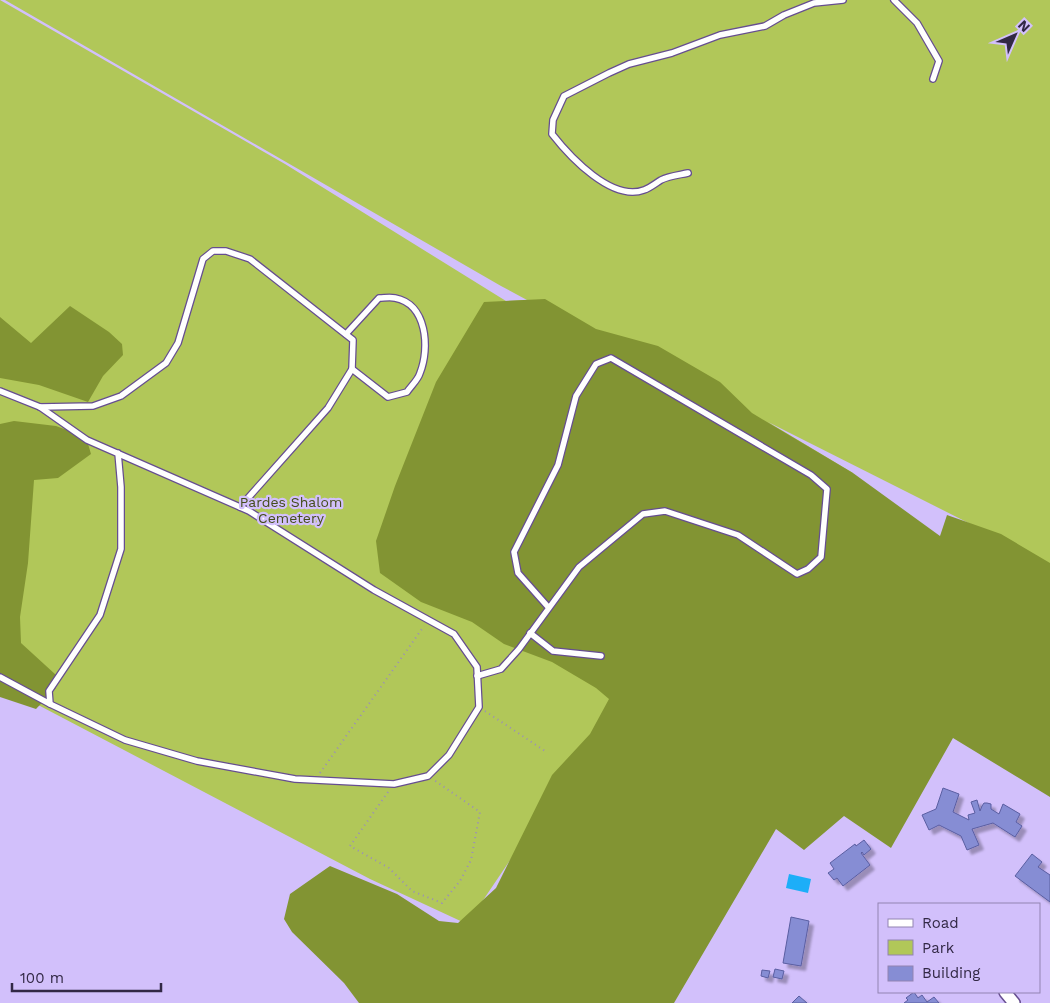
<svg xmlns="http://www.w3.org/2000/svg" width="1050" height="1003" viewBox="0 0 1050 1003" font-family="'Work Sans',sans-serif">
	<style>
		.green { fill: #b1c759 }
		.forest { fill: #829433 }
		.water { fill: #1daef8 }
		.building { fill: #868dd4; stroke: #5a5ea1; filter: url(#shadow) }
		.lines { fill: none; stroke-linecap: round; stroke-linejoin: round }
		.lane-casing { stroke: #664e90; stroke-width: 8 }
		.street-casing { stroke: #664e90; stroke-width: 14 }
		.path { stroke: #9b8cbd; stroke-width: 2; stroke-dasharray: 1 4; stroke-linecap: butt }
		.lane { stroke: #fff; stroke-width: 5.5 }
		.street { stroke: #fff; stroke-width: 11 }
		.labels { text-anchor: middle; stroke-width: 4.5; stroke-linejoin: round; paint-order: stroke }
		.park-label { font-size: 14px; fill: #444d1b; stroke: #d2c0fb }
	</style>
	<defs>
		<filter id="shadow"><feDropShadow dx="4.5" dy="4.5" stdDeviation="1" flood-color="#0004"/></filter>
	</defs>
	<rect width="100%" height="100%" fill="#d2c0fb"/>
	<path class="green" d="M0,0L285,164L506,301L527,300L501,286L5,0H1050V564L768,422L853,473L614,706L467,924L370,879L0,685Z"/>
	<g class="forest">
		<path d="M545,299L596,329L658,346L720,382L752,413L853,473L940,536L947,515L1001,534L1050,563V797L953,738L891,848L844,816L804,850L776,829L674,1003H359L344,983L292,932L284,919L290,894L330,866L397,894L439,921L458,923L496,888L552,775L590,734L609,699L596,688L552,662L504,644L472,622L421,602L380,573L376,541L395,486L436,382L484,302Z"/>
		<path d="M70,306L109,332L122,344L123,355L103,376L88,402L39,385L0,378V317L31,343Z"/>
		<path d="M14,421L56,426L86,437L91,454L58,478L34,480L28,563L20,617L21,643L56,675V688L36,709L0,697V424Z"/>
	</g>
	<path class="water" d="M789,874L811,879L808,893L786,888Z"/>
	<g class="building">
		<path d="M943,788L959,794L953,812L969,820L968,815L975,813L971,802L977,800L980,811L982,806L984,803H987L991,804V809L999,814L1003,804L1020,814L1016,822L1022,826L1015,837L993,823L972,829L979,845L967,850L961,836L939,825L929,830L922,815L936,809Z"/>
		<path d="M864,840L871,849L864,855L862,852L861,853L870,865L843,886L837,878L834,880L828,873L834,869L830,863L855,844L856,846Z"/>
		<path d="M1032,854L1042,862L1038,867L1050,875V902L1015,876Z"/>
		<path d="M791,917L809,921L801,966L783,963Z"/>
		<path d="M775,969L784,971L782,979L773,977Z"/>
		<path d="M762,970L770,971L768,978L761,976Z"/>
		<path d="M914,992L918,998L922,995L927,1002L934,997L939,1003H904L908,1000L906,998Z"/>
		<path d="M799,996L807,1003H792Z"/>
	</g>
	<g class="lines">
		<defs>
			<g id="lane">
				<path d="M894,0L917,23L939,61L933,79"/>
				<path d="M688,173C679,175 669,176 661,180C656,183 650,188 644,190C612,202 570,157 552,134L553,120L564,96L609,73L629,64L672,53L720,35L765,26L784,15L814,3L843,0"/>
				<path d="M346,334L379,298C384,298 390,297 395,298C427,304 430,348 420,373C418,380 411,386 407,392L388,397L352,369"/>
				<path d="M0,391L40,407L87,440L249,511L374,590L454,634L477,667L479,707L449,755L428,776L394,784L295,779L197,761L125,740L50,704L49,691L100,615L121,549V487L118,453"/>
				<path d="M40,407L93,406L121,396L166,363L178,343L203,259L213,251H226L250,259L353,340L352,369L328,408L240,507"/>
				<path d="M530,633L553,651L601,656"/>
				<path d="M477,676L501,669L519,649L579,567L643,514L665,511L738,535L797,574L808,569L821,557L827,489L811,475L611,358L596,364L576,396L558,465L514,552L518,573L549,608"/>
				<path d="M0,677L50,704"/>
			</g>
			<path id="street" d="M1005,992L1014,1003"/>
		</defs>
		<use href="#lane" class="lane-casing"/>
		<use href="#street" class="street-casing"/>
		<g class="path">
			<path d="M485,711L545,751"/>
			<path d="M320,773L424,626"/>
			<path d="M388,792L350,846L389,868L412,891L442,903L460,881L471,860L480,812L434,780"/>
		</g>
		<use href="#lane" class="lane"/>
		<use href="#street" class="street"/>
	</g>
	<g class="labels">
		<g class="park-label">
			<text x="291" y="507">Pardes Shalom<tspan x="291" dy="16">Cemetery</tspan></text>
		</g>
	</g>
	<rect x="878" y="903" width="162" height="90" fill="#d2c0fb" stroke="#9283b2"/>
	<rect x="888" y="919" width="25" height="8" fill="#ffffff" stroke="#9283b2"/>
	<text x="922" y="928" font-size="15" fill="#322845">Road</text>
	<rect x="888" y="940" width="25" height="15" fill="#b1c759" stroke="#9283b2"/>
	<text x="922" y="953" font-size="15" fill="#322845">Park</text>
	<rect x="888" y="966" width="25" height="15" fill="#868dd4" stroke="#9283b2"/>
	<text x="922" y="978" font-size="15" fill="#322845">Building</text>
	<g transform="translate(1015 35) rotate(45)" stroke="#d2c0fb" stroke-width="4" paint-order="stroke">
	<path d="M0-4L9 19L0 12L-9 19Z" fill="#322845"/>
	<text y="-8" font-size="14" font-weight="bold" text-anchor="middle" fill="#322845">N</text>
	</g>
	<path d="M12 983v8h149v-8" fill="none" stroke="#322845" stroke-width="2.5"/>
	<text x="20" y="983" font-size="15" fill="#322845" stroke="#d2c0fb" stroke-width="4" paint-order="stroke">100 m</text>
</svg>
